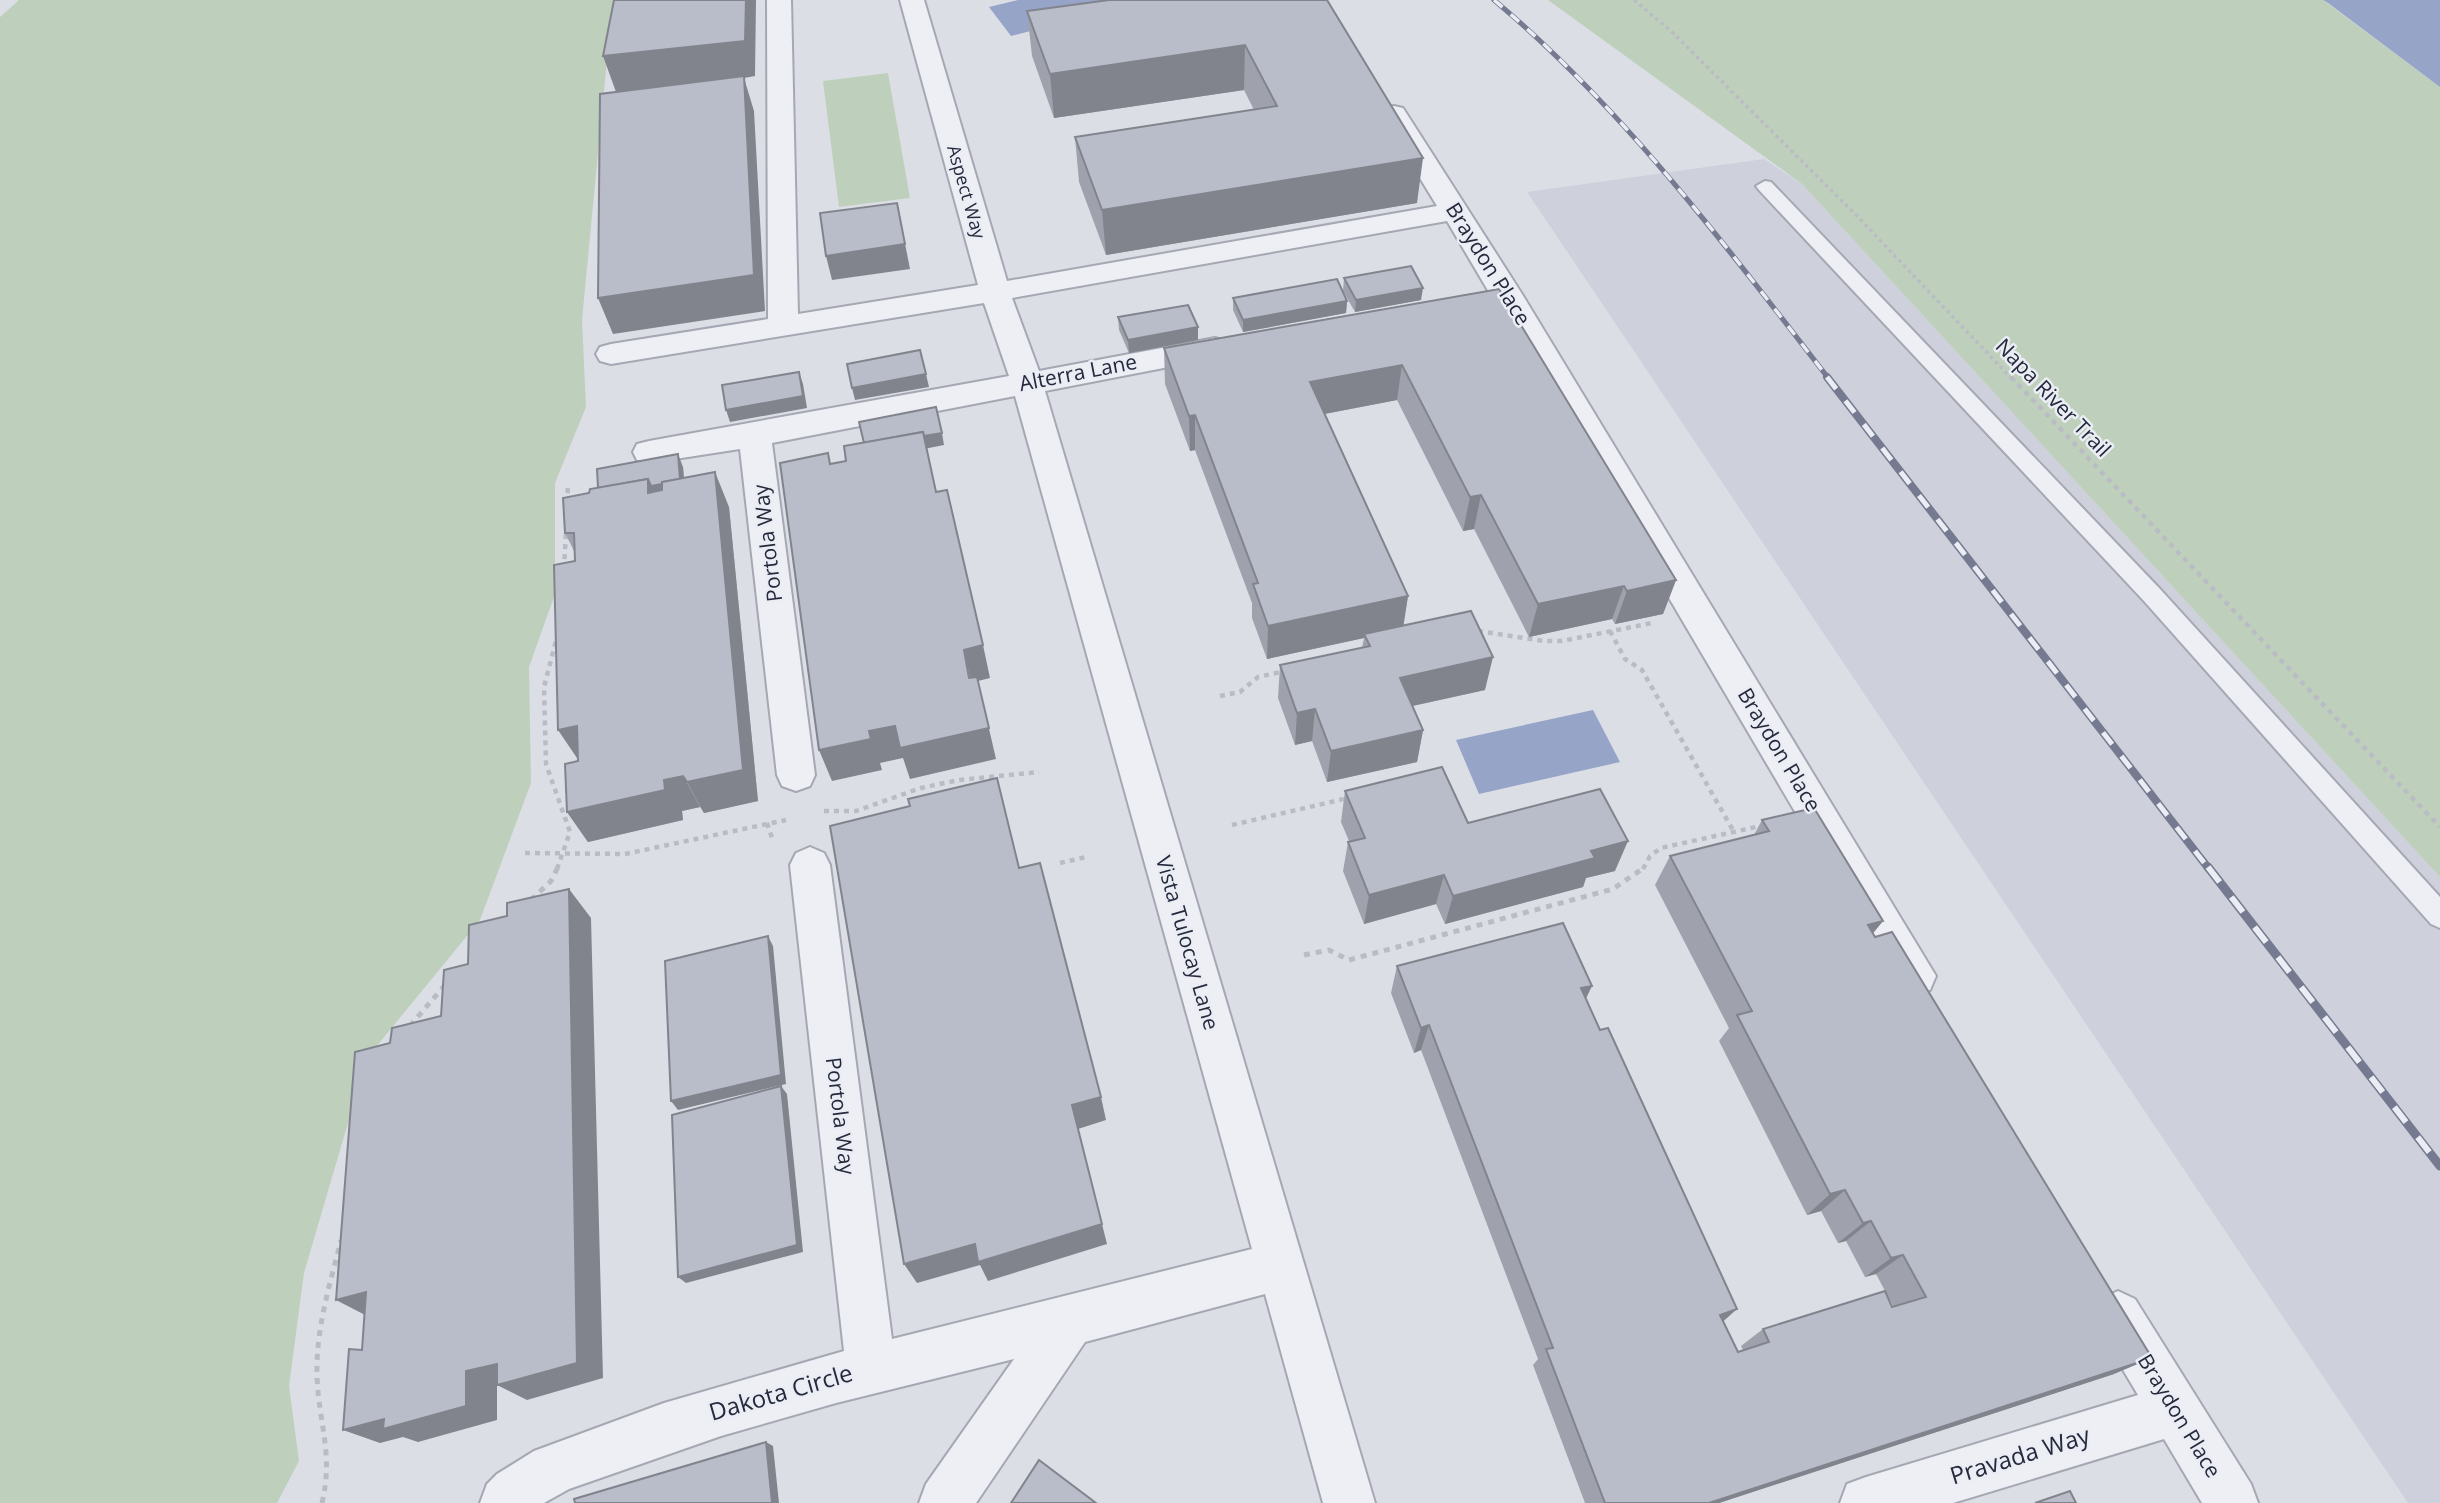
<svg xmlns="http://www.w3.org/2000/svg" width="2440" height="1503" viewBox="0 0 2440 1503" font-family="'Open Sans',sans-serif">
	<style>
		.built { fill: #ced0db }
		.green { fill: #bed0bc }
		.water { fill: #95a4c7 }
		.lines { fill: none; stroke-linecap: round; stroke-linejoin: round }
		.lane-casing { stroke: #a5a8b3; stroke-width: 4 }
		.street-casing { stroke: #a5a8b3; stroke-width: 4 }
		.path-far2 { stroke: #babcc5; stroke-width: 3.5; stroke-dasharray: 3.5 3.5; stroke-linecap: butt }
		.path-far1 { stroke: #babcc5; stroke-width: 4.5; stroke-dasharray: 5 5; stroke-linecap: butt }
		.path { stroke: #babcc5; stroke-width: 5; stroke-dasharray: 6 6; stroke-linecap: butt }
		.lane { fill: #eeeff5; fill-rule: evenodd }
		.street { fill: #eeeff5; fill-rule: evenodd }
		.rail-far2-casing { stroke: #757a90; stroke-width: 5 }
		.rail-far1-casing { stroke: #757a90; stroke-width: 8 }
		.rail-casing { stroke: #757a90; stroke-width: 9 }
		.rail-far2 { stroke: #ebedf4; stroke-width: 3.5; stroke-dasharray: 11; stroke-linecap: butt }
		.rail-far1 { stroke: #ebedf4; stroke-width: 5; stroke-dasharray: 15; stroke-linecap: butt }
		.rail { stroke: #ebedf4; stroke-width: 6; stroke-dasharray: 19; stroke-linecap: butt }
		.wall { fill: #9fa2ad }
		.shaded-wall { fill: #82848d }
		.building { fill: #b9bcc9; stroke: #82848d; stroke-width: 2 }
		.labels { text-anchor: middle; stroke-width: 5; stroke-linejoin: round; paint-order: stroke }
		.far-street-label { font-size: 18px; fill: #25293c; stroke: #ebedf4 }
		.street-label { font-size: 21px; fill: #25293c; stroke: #ebedf4 }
		.near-street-label { font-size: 24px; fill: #25293c; stroke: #ebedf4 }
	</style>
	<rect width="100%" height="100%" fill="#dcdee6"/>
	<path class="built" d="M1764,159L1802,184L2440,877V1503H2408L1527,192Z"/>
	<g class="green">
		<path d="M19,0H616L610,28L582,320L586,407L555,483V594L529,667L531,783L480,920L367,1058L304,1273L289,1386L299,1461L277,1503H0V17Z"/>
		<path d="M1548,0H2323L2440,87V877L1802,184Z"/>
		<path d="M888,73L910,198L839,207L823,81Z"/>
	</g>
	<g class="water">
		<path d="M1018,0H1151L1011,36L989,7Z"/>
		<path d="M2323,0H2440V87L2328,3Z"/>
		<path d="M1593,710L1620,762L1479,794L1456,740Z"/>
	</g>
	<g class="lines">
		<defs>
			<path id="lane" d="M1765,181L1771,182L2160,589L2440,897V928L2431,924L2144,601L1759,190L1756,186Z"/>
			<g id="street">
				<path d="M767,0H791L798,314L978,285L900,0H924L1007,281L1437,206L1381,114L1385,108L1394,106L1403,108L1522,294L1936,976L1930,990L1915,995L1900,990L1447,221L1012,298L1039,371L1215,338L1226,341L1230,348L1226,355L1215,358L1045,391L1375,1503H1323L1265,1294L1085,1342L976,1503H919L926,1484L1014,1359L836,1403L721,1436L569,1489L544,1503H480L487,1484L497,1474L534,1451L664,1403L844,1351L790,865L796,853L810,847L824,853L830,865L892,1339L1252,1249L1015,396L772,443L815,775L810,786L796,791L782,786L777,775L740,449L649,463L637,460L633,452L637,444L649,441L1009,376L984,303L611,364L600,361L596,354L600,347L611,344L768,319Z"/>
				<path d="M2118,1291L2135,1299L2251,1484L2258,1503H2202L2164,1439L1953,1503H1840L1847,1484L1866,1477L2138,1395L2101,1333L2093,1316L2101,1299Z"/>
			</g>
		</defs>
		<use href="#lane" class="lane-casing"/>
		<use href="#street" class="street-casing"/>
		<path class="path-far2" d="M1634,0L1671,31L1855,214L2012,379"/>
		<g class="path-far1">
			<path d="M2011,377L2440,827"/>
			<path d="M567,503L568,486"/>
			<path d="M564,569L566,532"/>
			<path d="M1478,631L1544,641H1562L1652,623"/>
			<path d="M1610,631L1625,659L1642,670L1734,832"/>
			<path d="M1220,696L1240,692L1258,677L1285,671"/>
			<path d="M824,811H856L921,788L959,780L1039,772"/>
			<path d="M767,823L772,838"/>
			<path d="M1232,825L1348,798"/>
			<path d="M525,853L625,854L786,820"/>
			<path d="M1060,863L1086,857"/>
			<path d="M557,869L570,832L546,764L544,687L557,637"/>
			<path d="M1643,869L1650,856L1661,848L1765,825"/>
		</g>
		<g class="path">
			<path d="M531,900L551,881L558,867"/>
			<path d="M1304,955L1329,950L1349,960L1613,889L1645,867"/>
			<path d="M410,1026L445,985"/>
			<path d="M322,1503C334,1453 318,1422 317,1374C316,1328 330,1284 341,1240"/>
		</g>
		<use href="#lane" class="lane"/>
		<use href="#street" class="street"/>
		<defs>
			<path id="rail-far2" d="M1494,0C1624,109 1725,245 1829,379"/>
			<path id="rail-far1" d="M1827,377L2209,869"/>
			<path id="rail" d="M2208,867L2440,1166"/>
		</defs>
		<use href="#rail-far2" class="rail-far2-casing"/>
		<use href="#rail-far1" class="rail-far1-casing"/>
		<use href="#rail" class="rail-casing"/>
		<use href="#rail-far2" class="rail-far2"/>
		<use href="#rail-far1" class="rail-far1"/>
		<use href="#rail" class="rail"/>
	</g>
	<g class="wall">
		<path d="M1327,0L1417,203L1106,255L1079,182L1075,137L1254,110L1244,90L1054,118L1032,56L1027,11Z"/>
		<path d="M1344,278L1421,300L1355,312L1343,291Z"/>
		<path d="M1499,289L1676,580L1663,614L1615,624L1612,619L1529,637L1474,529L1463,531L1397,400L1325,414L1408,596L1403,625L1485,690L1412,706L1423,730L1417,762L1327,782L1312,741L1295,745L1278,698L1280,665L1362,648L1364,638L1267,659L1252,618V603L1195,450L1190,451L1165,384L1164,348Z"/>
		<path d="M1233,298L1347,301L1346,313L1243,332L1233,310Z"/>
		<path d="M1118,317L1198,340L1129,353L1119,330Z"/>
		<path d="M683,467L684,478L729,507L758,801L704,813L700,807L682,811L683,820L588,842L567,812L578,761L574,551L565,533L589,493Z"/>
		<path d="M1345,791L1468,823L1615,871L1586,878L1583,887L1445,924L1436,904L1364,924L1343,871L1348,842L1349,841L1341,822Z"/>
		<path d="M1762,820L1883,921L1873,933L2114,1374L1719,1503H1585L1533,1365L1538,1359L1421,1050L1414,1053L1391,993L1397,966L1586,999L1723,1321L1738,1352L1743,1350L1741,1346L1763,1329L1893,1306L1876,1274L1865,1277L1846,1241L1838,1243L1821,1211L1807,1215L1719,1041L1729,1028L1655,885L1670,856L1754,835Z"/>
	</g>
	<g class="shaded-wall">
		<path d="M746,0H756L755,76L744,78L754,111L765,311L613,334L598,298L616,92L603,56Z"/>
		<path d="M1245,45L1244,90L1054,118L1050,74Z"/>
		<path d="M1423,158L1417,203L1106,255L1102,210Z"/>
		<path d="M897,203L910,269L832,280L826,256Z"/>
		<path d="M1423,288L1421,300L1355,312L1356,300Z"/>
		<path d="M1347,301L1346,313L1243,332V320Z"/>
		<path d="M1198,327V340L1129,353L1128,340Z"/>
		<path d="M1402,365L1397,400L1308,417L1310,382Z"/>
		<path d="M799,372L803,384L807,408L730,422L726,410Z"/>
		<path d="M926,374L929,387L855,400L852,388Z"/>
		<path d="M1195,415V450L1190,451L1189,416Z"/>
		<path d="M942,433L944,445L868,460L865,448Z"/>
		<path d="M678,454L683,467L685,493L604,509L648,479Z"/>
		<path d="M715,472L729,507L758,801L704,813L687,782Z"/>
		<path d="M1481,495L1474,529L1463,531L1470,497Z"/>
		<path d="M1676,580L1663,614L1615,624L1627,591Z"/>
		<path d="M1624,586L1612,619L1529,637L1538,604Z"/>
		<path d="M1408,596L1403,629L1364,634V638L1267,659L1268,626Z"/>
		<path d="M983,645L990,678L978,681L996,759L910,779L903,758L880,763L882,770L832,781L819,750L869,731L977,711L964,650Z"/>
		<path d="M1493,657L1485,690L1394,710L1400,678Z"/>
		<path d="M1315,709L1312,741L1295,745L1297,713Z"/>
		<path d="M577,726L579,761L558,730Z"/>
		<path d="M1423,730L1417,762L1327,782L1331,751Z"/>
		<path d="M683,776L700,807L682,811L683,820L588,842L567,812L664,780Z"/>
		<path d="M1628,841L1615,871L1586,878L1583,887L1445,924L1453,896L1591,851Z"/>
		<path d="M1444,875L1436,904L1364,924L1369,895Z"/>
		<path d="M569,889L591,918L603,1378L527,1400L499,1386H497V1420L418,1442L403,1437L380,1443L343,1430L466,1371Z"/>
		<path d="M1883,921L1860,949L1868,925Z"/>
		<path d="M768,936L773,946L786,1084L678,1110L671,1101Z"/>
		<path d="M1592,986L1579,1013L1581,988Z"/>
		<path d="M1429,1025L1421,1050L1414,1053L1421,1028Z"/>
		<path d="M781,1086L787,1094L803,1252L686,1283L678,1277Z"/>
		<path d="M1101,1097L1106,1120L1078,1129L1072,1105Z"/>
		<path d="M1845,1190L1821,1211L1807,1215L1830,1194Z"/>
		<path d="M1871,1221L1846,1241L1838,1243L1863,1223Z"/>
		<path d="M1102,1224L1107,1244L988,1281L980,1265L917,1283L904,1264L975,1244Z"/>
		<path d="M1903,1255L1876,1274L1865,1277L1891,1258Z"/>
		<path d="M366,1292L371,1318L336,1300Z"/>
		<path d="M1737,1309L1717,1327L1720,1315Z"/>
		<path d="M2152,1358L2114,1374L1719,1503H1709Z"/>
		<path d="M766,1442L773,1446L779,1503H772Z"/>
	</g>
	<g class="building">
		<path d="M614,0H746L745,41L603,56Z"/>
		<path d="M1109,0H1327L1423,158L1102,210L1075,137L1277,106L1245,45L1050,74L1027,11Z"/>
		<path d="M744,76L754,275L598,298L600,94Z"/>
		<path d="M897,203L905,244L826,256L820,213Z"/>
		<path d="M1411,266L1423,288L1356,300L1344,278Z"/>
		<path d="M1337,279L1347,301L1243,320L1233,298Z"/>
		<path d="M1499,289L1676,580L1627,591L1624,586L1538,604L1481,495L1470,497L1402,365L1310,382L1408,596L1268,626L1253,584L1258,583L1195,415L1189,416L1164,348Z"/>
		<path d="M1188,305L1198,327L1128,340L1118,317Z"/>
		<path d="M920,350L926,374L852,388L847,364Z"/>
		<path d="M799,372L803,396L726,410L722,385Z"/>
		<path d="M936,407L942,433L924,436L923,432L864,443L859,422Z"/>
		<path d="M923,432L936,492L947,490L983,645L964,650L969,678L977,677L989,728L900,748L895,726L869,731L871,739L819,750L780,463L828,453L830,464L846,461L844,446Z"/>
		<path d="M678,454L680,479L662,482V484L651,486L648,479L598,488L597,469Z"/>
		<path d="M715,472L743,770L687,782L683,776L664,780L665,790L567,812L565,764L578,761L577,726L558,730L554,565L575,561L574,533H565L563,498L589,493L590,489L648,479V493L662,490V482Z"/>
		<path d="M1471,611L1493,657L1400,678L1423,730L1331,751L1315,709L1297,713L1280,665L1370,646L1364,634Z"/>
		<path d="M1442,767L1468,823L1600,789L1628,841L1591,851L1595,858L1453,896L1444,875L1369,895L1348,842L1365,838L1345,791Z"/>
		<path d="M997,778L1019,868L1040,863L1101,1097L1072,1105L1102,1224L978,1262L975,1244L904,1264L830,826L910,806L908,799Z"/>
		<path d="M1814,808L1883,921L1868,925L1875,937L1892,932L2152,1358L1709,1503H1605L1546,1349L1553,1348L1429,1025L1421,1028L1397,966L1563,923L1592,986L1581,988L1600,1030L1608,1028L1737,1309L1720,1315L1738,1352L1769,1342L1763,1329L1885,1291L1892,1307L1926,1297L1903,1255L1891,1258L1871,1221L1863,1223L1845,1190L1830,1194L1737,1015L1752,1011L1670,856L1769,831L1762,820Z"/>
		<path d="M569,889L577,1363L497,1385V1364L466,1371V1406L383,1429L384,1419L343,1430L349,1349L362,1350L366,1292L336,1300L355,1052L390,1043L392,1028L441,1016L444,970L468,964L469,925L507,916V903Z"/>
		<path d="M768,936L781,1075L671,1101L665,961Z"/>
		<path d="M781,1086L797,1245L678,1277L672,1115Z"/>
		<path d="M766,1442L772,1503H575L574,1499Z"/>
		<path d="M1039,1460L1096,1503H1011Z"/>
		<path d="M2070,1491L2076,1503H2035Z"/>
	</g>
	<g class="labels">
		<g class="far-street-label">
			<text transform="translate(966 192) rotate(74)" y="6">Aspect Way</text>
		</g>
		<g class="street-label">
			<text transform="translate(1488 264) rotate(58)" y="7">Braydon Place</text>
			<text transform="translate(1078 373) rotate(-11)" y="7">Alterra Lane</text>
			<text transform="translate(2053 398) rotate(46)" y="7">Napa River Trail</text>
			<text transform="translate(768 543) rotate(-97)" y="7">Portola Way</text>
			<text transform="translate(1779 750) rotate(59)" y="7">Braydon Place</text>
			<text transform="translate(1187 943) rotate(74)" y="7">Vista Tulocay Lane</text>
			<text transform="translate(840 1116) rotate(83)" y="7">Portola Way</text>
			<text transform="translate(2179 1416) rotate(59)" y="7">Braydon Place</text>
		</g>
		<g class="near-street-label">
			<text transform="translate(781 1393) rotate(-16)" y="8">Dakota Circle</text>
			<text transform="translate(2020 1456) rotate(-17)" y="8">Pravada Way</text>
		</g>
	</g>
</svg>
